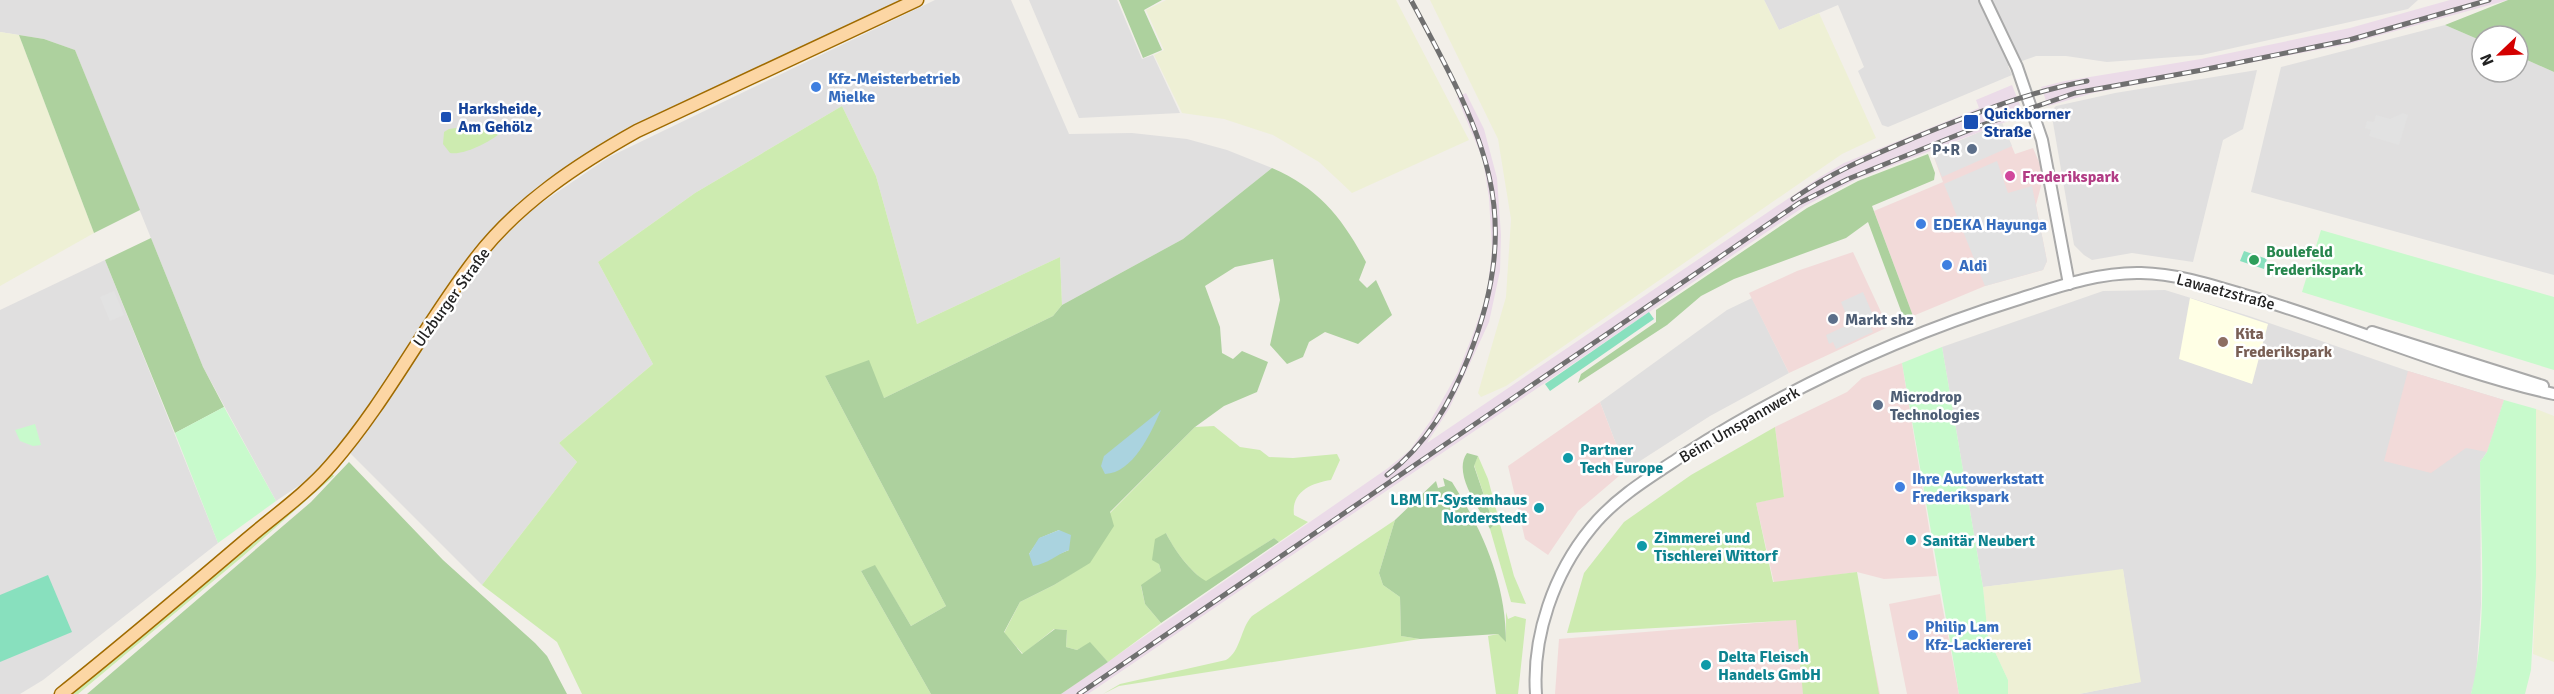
<svg xmlns="http://www.w3.org/2000/svg" width="2554" height="694" viewBox="0 0 2554 694" font-family="Signika,sans-serif">
	<style>
		.residential { fill: #e0dfdf }
		.commercial { fill: #f2dad9 }
		.industrial { fill: #ebdbe8 }
		.education { fill: #ffffe5 }
		.farmland { fill: #eef0d5 }
		.grass { fill: #cdebb0 }
		.forest { fill: #add19e; fill-rule: evenodd }
		.park { fill: #c8facc }
		.pitch { fill: #88e0be }
		.parking { fill: #e2e2e2 }
		.water { fill: #aad3df }
		.lines { fill: none; stroke-linecap: round; stroke-linejoin: round }
		.minor-casing { stroke: #a9a9a9; stroke-width: 14 }
		.major-casing { stroke: #a06b00; stroke-width: 15 }
		.minor { stroke: #fff; stroke-width: 10 }
		.major { stroke: #fcd6a4; stroke-width: 12 }
		.rail-casing { stroke: #707070; stroke-width: 5 }
		.rail { stroke: #fff; stroke-width: 3; stroke-dasharray: 9; stroke-linecap: butt }
		.shop-dot { fill: #3f7fe0; stroke: #fff; stroke-width: 2 }
		.transit-dot { fill: #1a4fb4; stroke: #fff; stroke-width: 2 }
		.service-dot { fill: #5c6f8a; stroke: #fff; stroke-width: 2 }
		.hotel-dot { fill: #d1479c; stroke: #fff; stroke-width: 2 }
		.leisure-dot { fill: #2e9e5b; stroke: #fff; stroke-width: 2 }
		.education-dot { fill: #8d6e63; stroke: #fff; stroke-width: 2 }
		.culture-dot { fill: #0f9aa8; stroke: #fff; stroke-width: 2 }
		.labels { text-anchor: middle; stroke-width: 5; stroke-linejoin: round; paint-order: stroke }
		.shop-label { font-size: 16px; font-weight: bold; fill: #366cbe; stroke: #fff; text-anchor: start }
		.transit-label { font-size: 16px; font-weight: bold; fill: #164399; stroke: #fff; text-anchor: start }
		.service-label { font-size: 16px; font-weight: bold; fill: #4e5e75; stroke: #fff; text-anchor: start }
		.hotel-label { font-size: 16px; font-weight: bold; fill: #b23c85; stroke: #fff; text-anchor: start }
		.leisure-label { font-size: 16px; font-weight: bold; fill: #27864d; stroke: #fff; text-anchor: start }
		.street-label { font-size: 16px; fill: #222; stroke: #fff }
		.education-label { font-size: 16px; font-weight: bold; fill: #785e54; stroke: #fff; text-anchor: start }
		.culture-label { font-size: 16px; font-weight: bold; fill: #0d838f; stroke: #fff; text-anchor: start }
	</style>
	<rect width="100%" height="100%" fill="#f2efe9"/>
	<g class="residential">
		<path d="M0,0H906L603,145L525,200L495,227L340,448L303,483L276,501L203,367L75,50L44,39L0,32Z"/>
		<path d="M935,0H1011L1069,134L1132,133L1187,139L1227,150L1272,168L1183,239L1062,305L1060,257L917,324L876,176L842,106L695,193L598,262L653,364L559,443L577,462L482,585L350,453L377,417L444,308L480,260L534,208L609,157Z"/>
		<path d="M1029,0H1117L1142,59L1153,55L1180,113L1079,118Z"/>
		<path d="M1764,0H2418L2408,9L2202,55L2107,62L2066,56H2036L2008,66L2012,75L1888,127L1882,125L1858,71L1864,67L1838,5L1779,30Z"/>
		<path d="M2445,25L2482,41V72H2518V56L2554,72V275L2251,192L2281,67Z"/>
		<path d="M2257,70L2243,129L2223,140L2193,262L2132,253L2092,260L2084,255L2074,245L2051,111L2056,106L2115,93Z"/>
		<path d="M105,260L218,543L43,680L20,694H0V310Z"/>
		<path d="M2165,290L2249,316L2408,371L2504,400L2487,452L2480,462L2481,605L2476,676L2471,694H2079L2140,682L2123,570L1983,587L1942,347L2103,291Z"/>
		<path d="M1752,298L1789,373L1710,416L1626,470L1600,402L1727,310Z"/>
	</g>
	<g class="commercial">
		<path d="M2002,123L2015,154L2033,148L2042,169L2041,186L2036,205L2047,261L2043,270L1985,286L1913,316L1874,211L1943,182L1932,152Z"/>
		<path d="M1853,252L1888,327L1789,373L1749,293L1797,271Z"/>
		<path d="M1902,363L1937,576L1884,579L1857,572L1774,583L1756,503L1784,496L1775,427L1847,392L1862,378Z"/>
		<path d="M2408,371L2504,400L2487,452L2466,448L2431,473L2384,461Z"/>
		<path d="M1600,402L1626,470L1578,511L1548,555L1525,539L1508,466Z"/>
		<path d="M1940,594L1959,694H1907L1889,604Z"/>
		<path d="M1864,614L1880,694H1555L1559,639Z"/>
	</g>
	<g class="industrial">
		<path d="M2450,0H2508L2348,44L2093,93L2048,106L2041,87L2065,81L2201,59L2350,28Z"/>
		<path d="M2012,85L2024,115L1857,179L1805,206L1088,694H1061L1388,468L1410,450L1431,420L1458,372L1473,334L1487,294L1492,250L1489,198L1483,160L1457,97L1466,93L1484,129L1497,178L1501,235L1500,271L1489,322L1449,409L1427,443L1820,177L1844,163L1979,108L1976,100Z"/>
	</g>
	<path class="education" d="M2190,298L2268,324L2252,384L2179,359Z"/>
	<g class="farmland">
		<path d="M1166,0H1396L1469,140L1352,193L1319,162L1273,135L1224,119L1182,113L1154,55L1164,50L1146,10Z"/>
		<path d="M1430,0H1764L1779,30L1819,13L1876,138L1842,154L1506,386L1481,397L1478,393L1506,297L1511,219L1498,139Z"/>
		<path d="M0,32L19,35L94,233L0,286Z"/>
		<path d="M2536,409L2554,416V662L2533,654L2536,576Z"/>
		<path d="M2123,569L2141,682L2079,694H2008V680L1988,637L1983,587Z"/>
	</g>
	<g class="grass">
		<path d="M842,106L876,176L917,324L1060,257L1062,305L1053,316L884,398L825,376L946,606L911,626L875,566L861,571L931,694H582L557,642L482,585L577,462L559,443L653,364L598,262L695,193Z"/>
		<path d="M505,121L507,126C499,138 465,156 450,153L443,144L444,132L449,129Z"/>
		<path d="M1214,426L1240,447L1260,450L1269,457L1293,458L1337,454L1340,460L1331,480C1311,483 1291,492 1294,515L1308,522L1279,542L1274,538L1206,582C1192,573 1173,549 1166,533L1159,564L1161,571L1141,586L1145,604L1161,623L1108,662L1090,643L1077,650L1066,647L1067,630L1054,629L1023,654L1004,633L1020,602L1054,585L1090,562L1110,513L1195,427Z"/>
		<path d="M1775,427L1784,497L1756,503L1773,582L1857,572L1879,694H1803L1796,620L1567,633L1584,573L1624,522L1691,475Z"/>
		<path d="M1478,456L1488,479L1514,576L1526,604L1511,602L1490,529L1494,525L1474,465Z"/>
		<path d="M332,474L334,476L242,557L78,694H69Z"/>
		<path d="M1395,520L1379,573L1383,585L1400,597L1401,636L1420,639L1119,686L1103,694L1120,684L1226,660C1241,651 1240,629 1252,616Z"/>
		<path d="M1506,612L1508,619L1515,616L1526,619L1518,694H1496L1488,636L1498,634L1506,641Z"/>
	</g>
	<g class="forest">
		<path d="M1119,0H1162L1144,10L1162,50L1143,58Z"/>
		<path d="M2508,0H2554V72L2518,56V36H2482V41L2445,25Z"/>
		<path d="M19,35L44,39L75,50L140,210L94,233Z"/>
		<path d="M1928,154L1935,173L1934,180L1872,206L1913,316L1904,319L1868,222L1846,238L1734,279L1701,296L1667,325L1578,383L1581,374L1656,322V310L1807,208L1858,181Z"/>
		<path d="M1272,168C1320,189 1342,218 1366,262L1359,280L1367,288L1376,280L1392,315L1358,344L1325,332L1309,342L1303,357L1287,364L1270,345L1280,300L1273,259L1235,267L1205,286L1220,327L1222,353L1233,359L1242,351L1268,362L1257,392L1224,406L1195,427L1110,512L1114,526L1090,563L1054,585L1020,602L1004,632L1022,654L1055,629L1067,630L1066,647L1077,650L1090,642L1108,662L1061,694H931L861,571L875,565L911,626L946,606L825,376L869,360L884,398L1053,316L1062,305L1183,239ZM1059,530L1069,550L1054,556L1029,554L1040,538Z"/>
		<path d="M151,238L203,367L224,407L175,433L105,260Z"/>
		<path d="M1467,453L1478,456L1474,466L1494,525L1490,529C1480,509 1452,474 1467,453Z"/>
		<path d="M349,462L443,560L535,643L547,656L567,694H87L311,502Z"/>
		<path d="M1443,478L1452,482C1483,531 1506,583 1506,642L1498,634L1420,639L1401,636L1400,597L1383,585L1379,573L1395,520L1436,481L1438,488L1445,486Z"/>
		<path d="M1166,533C1173,548 1191,573 1206,581L1274,538L1279,542L1161,623L1145,604L1141,585L1161,571L1159,564L1152,560L1155,539Z"/>
	</g>
	<g class="park">
		<path d="M2321,230L2554,297V370L2302,292Z"/>
		<path d="M1942,347L1983,587L1988,637L2008,680V694H1959L1902,363Z"/>
		<path d="M2504,400L2536,409V576L2531,670L2525,694H2471C2489,623 2480,536 2480,462L2487,452Z"/>
		<path d="M224,407L276,501L218,543L175,433Z"/>
		<path d="M35,424L41,445L33,446L20,441L15,430Z"/>
	</g>
	<g class="pitch">
		<path d="M2244,251L2267,259L2264,269L2240,261Z"/>
		<path d="M1649,312L1654,319L1550,391L1545,384Z"/>
		<path d="M48,575L72,632L0,662V595Z"/>
	</g>
	<g class="parking">
		<path d="M2403,113L2408,115L2399,145L2369,136L2371,130L2365,128L2367,121L2374,122L2376,115L2390,119Z"/>
		<path d="M2002,123L2012,146L1942,177L1932,152Z"/>
		<path d="M1997,161L2008,193L2032,186L2047,261L2043,270L1985,286L1944,184Z"/>
		<path d="M114,291L124,315L110,321L100,297Z"/>
		<path d="M1863,292L1876,322L1870,325L1873,332L1836,349L1833,342L1829,344L1826,335L1850,324L1841,302Z"/>
	</g>
	<g class="water">
		<path d="M1161,410C1151,433 1133,473 1105,474L1101,466L1104,456Z"/>
		<path d="M1059,530L1071,535L1069,550C1056,555 1047,564 1033,566L1029,554L1039,538Z"/>
	</g>
	<g class="lines">
		<defs>
			<g id="minor">
				<path d="M1985,0L2017,67L2042,140L2069,284"/>
				<path d="M2372,332L2543,386"/>
				<path d="M1536,694C1532,636 1554,573 1591,528C1615,498 1650,477 1682,456C1787,389 1897,337 2016,300C2057,287 2098,272 2141,273C2181,274 2217,287 2255,298C2356,328 2451,371 2554,394"/>
			</g>
			<path id="major" d="M61,694C124,644 185,592 246,540C274,516 307,493 331,465C387,401 425,324 477,257C519,203 578,164 637,131L917,0"/>
		</defs>
		<use href="#minor" class="minor-casing"/>
		<use href="#major" class="major-casing"/>
		<use href="#minor" class="minor"/>
		<use href="#major" class="major"/>
		<defs>
			<g id="rail">
				<path d="M1793,199C1833,171 1876,154 1921,135C1975,113 2029,92 2087,81"/>
				<path d="M1387,475C1427,444 1451,402 1469,356C1527,208 1481,131 1411,0"/>
				<path d="M1079,694L1799,203L1848,179L1982,125L2075,93L2202,70L2349,40L2489,0"/>
			</g>
		</defs>
		<use href="#rail" class="rail-casing"/>
		<use href="#rail" class="rail"/>
	</g>
	<g class="shop-dot">
		<circle cx="816" cy="87" r="6"/>
		<circle cx="1921" cy="224" r="6"/>
		<circle cx="1947" cy="265" r="6"/>
		<circle cx="1900" cy="487" r="6"/>
		<circle cx="1913" cy="635" r="6"/>
	</g>
	<g class="transit-dot">
		<rect x="440" y="111" width="12" height="12" rx="3"/>
		<rect x="1963" y="114" width="16" height="16" rx="3"/>
	</g>
	<g class="service-dot">
		<circle cx="1972" cy="149" r="6"/>
		<circle cx="1833" cy="319" r="6"/>
		<circle cx="1878" cy="405" r="6"/>
	</g>
	<circle class="hotel-dot" cx="2010" cy="176" r="6"/>
	<circle class="leisure-dot" cx="2254" cy="260" r="6"/>
	<circle class="education-dot" cx="2223" cy="342" r="6"/>
	<g class="culture-dot">
		<circle cx="1568" cy="458" r="6"/>
		<circle cx="1539" cy="508" r="6"/>
		<circle cx="1911" cy="540" r="6"/>
		<circle cx="1642" cy="546" r="6"/>
		<circle cx="1706" cy="665" r="6"/>
	</g>
	<g class="labels">
		<g class="shop-label">
			<text x="828" y="84">Kfz-Meisterbetrieb<tspan x="828" dy="18">Mielke</tspan></text>
			<text x="1933" y="230">EDEKA Hayunga</text>
			<text x="1959" y="271">Aldi</text>
			<text x="1912" y="484">Ihre Autowerkstatt<tspan x="1912" dy="18">Frederikspark</tspan></text>
			<text x="1925" y="632">Philip Lam<tspan x="1925" dy="18">Kfz-Lackiererei</tspan></text>
		</g>
		<g class="transit-label">
			<text x="458" y="114">Harksheide,<tspan x="458" dy="18">Am Gehölz</tspan></text>
			<text x="1984" y="119">Quickborner<tspan x="1984" dy="18">Straße</tspan></text>
		</g>
		<g class="service-label">
			<text x="1960" y="155" text-anchor="end">P+R</text>
			<text x="1845" y="325">Markt shz</text>
			<text x="1890" y="402">Microdrop<tspan x="1890" dy="18">Technologies</tspan></text>
		</g>
		<g class="hotel-label">
			<text x="2022" y="182">Frederikspark</text>
		</g>
		<g class="leisure-label">
			<text x="2266" y="257">Boulefeld<tspan x="2266" dy="18">Frederikspark</tspan></text>
		</g>
		<g class="street-label">
			<text transform="translate(2226 291) rotate(15)" y="6">Lawaetzstraße</text>
			<text transform="translate(451 297) rotate(-54)" y="6">Ulzburger Straße</text>
			<text transform="translate(1739 424) rotate(-30)" y="6">Beim Umspannwerk</text>
		</g>
		<g class="education-label">
			<text x="2235" y="339">Kita<tspan x="2235" dy="18">Frederikspark</tspan></text>
		</g>
		<g class="culture-label">
			<text x="1580" y="455">Partner<tspan x="1580" dy="18">Tech Europe</tspan></text>
			<text x="1527" y="505" text-anchor="end">LBM IT-Systemhaus<tspan x="1527" dy="18">Norderstedt</tspan></text>
			<text x="1654" y="543">Zimmerei und<tspan x="1654" dy="18">Tischlerei Wittorf</tspan></text>
			<text x="1923" y="546">Sanitär Neubert</text>
			<text x="1718" y="662">Delta Fleisch<tspan x="1718" dy="18">Handels GmbH</tspan></text>
		</g>
	</g>
	<g transform="translate(2500 54) rotate(247)"><circle r="28" fill="#ffffff" stroke="#a7a7a7" stroke-width="1.5"/>
	<path d="M0-4.5L10 22L0 15L-10 22Z" fill="#d40000"/>
	<text y="-9" font-size="16" font-weight="bold" text-anchor="middle" fill="#222222">N</text>
	</g>
</svg>
